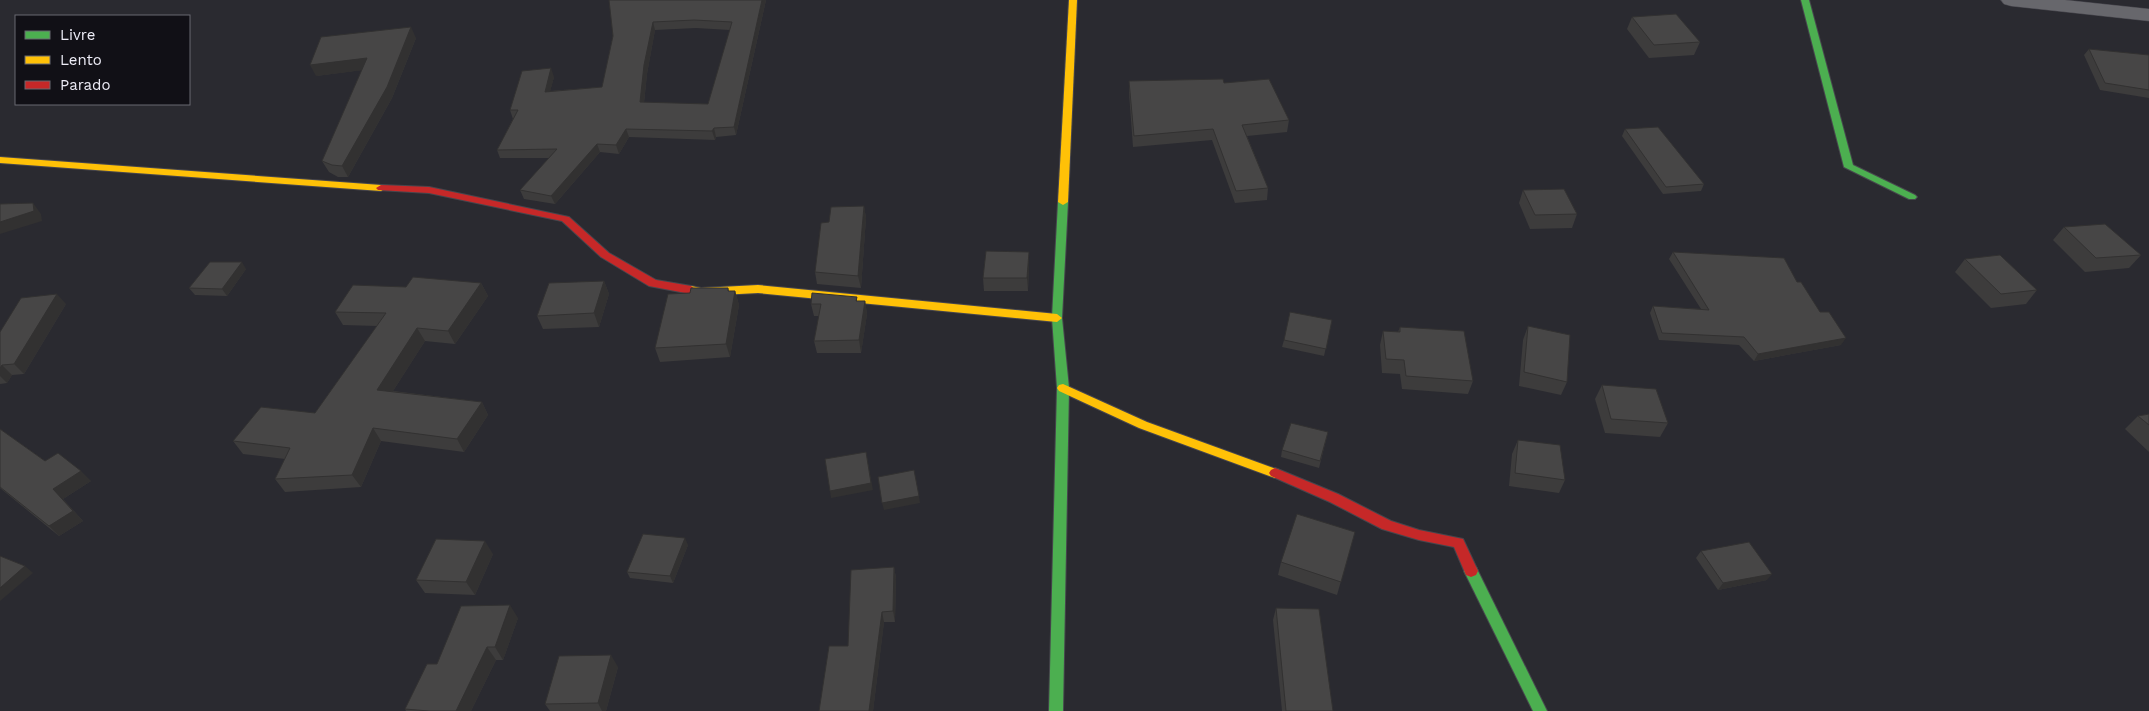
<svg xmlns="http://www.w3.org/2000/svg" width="2149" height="711" viewBox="0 0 2149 711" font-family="'Work Sans',sans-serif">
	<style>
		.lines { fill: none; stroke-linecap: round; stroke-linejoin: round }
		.street-casing { stroke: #47464d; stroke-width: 1 }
		.fast-casing { stroke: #47464d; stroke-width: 2 }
		.slow-casing { stroke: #47464d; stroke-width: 2 }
		.jam-casing { stroke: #47464d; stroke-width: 2 }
		.street { fill: #67676c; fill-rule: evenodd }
		.fast { fill: #4caf50; fill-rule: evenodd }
		.slow { fill: #ffc107; fill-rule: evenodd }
		.jam { fill: #c62828; fill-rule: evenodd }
		.wall { fill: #3d3c3c; fill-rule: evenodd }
		.shaded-wall { fill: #323131 }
		.building { fill: #474646; stroke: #323131; fill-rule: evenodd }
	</style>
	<rect width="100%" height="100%" fill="#2a2a30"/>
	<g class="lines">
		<defs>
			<path id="street" d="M2001,0H2065L2149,9V21L2011,6L2004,4Z"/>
			<g id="fast">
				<path d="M1801,0H1809L1853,165L1915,195L1917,197L1915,199H1909L1844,167Z"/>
				<path d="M1063,199L1068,202L1062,318L1069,388L1063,711H1049L1057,388L1052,318L1058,202Z"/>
				<path d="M1471,565L1476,567L1547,711H1533L1464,571L1466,567Z"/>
			</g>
			<g id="slow">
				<path d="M1069,0H1077L1068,202L1063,205L1058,202Z"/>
				<path d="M0,157L381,185L386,188L381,191L0,163Z"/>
				<path d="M758,285L1057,314L1062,318L1057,322L758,293L701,296L687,293L686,290L691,286L701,288Z"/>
				<path d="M1063,384L1147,422L1279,470L1281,473L1279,476L1275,478L1139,428L1059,391L1057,388L1059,385Z"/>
			</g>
			<g id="jam">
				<path d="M381,185L429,187L569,217L609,253L656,280L691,286L696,290L691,294L649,286L601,257L562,221L429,193L378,190L376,188Z"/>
				<path d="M1275,468L1338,494L1391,521L1419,530L1463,539L1478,571L1476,575L1471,577L1466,575L1454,547L1419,540L1382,529L1330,502L1271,476L1269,473L1271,470Z"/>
			</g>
		</defs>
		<use href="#street" class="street-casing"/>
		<use href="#fast" class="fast-casing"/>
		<use href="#slow" class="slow-casing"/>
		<use href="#jam" class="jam-casing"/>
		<use href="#street" class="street"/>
		<use href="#fast" class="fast"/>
		<use href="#slow" class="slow"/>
		<use href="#jam" class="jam"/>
	</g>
	<g class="wall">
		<path d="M609,0H766L736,135L716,137L715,140L629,137L619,154L600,152L555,204L524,199L520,190L549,158H500L497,150L513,119L510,110L554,77L550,91L602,87L613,36ZM696,28L730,30L708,104L644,103L647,74L655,30Z"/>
		<path d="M1632,17L1700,42L1694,55L1649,58L1627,29Z"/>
		<path d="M416,38L392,98L348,177H338L329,172L322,161L362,70L316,76Z"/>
		<path d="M2089,49L2149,55V98L2100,90L2084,55Z"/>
		<path d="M1129,81L1224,83L1289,120L1287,132L1247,136L1268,188L1267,200L1235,203L1212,140L1133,147L1129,93Z"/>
		<path d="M1625,129L1704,184L1701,191L1663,194L1622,136Z"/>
		<path d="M1523,190L1577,214L1572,228L1530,229L1519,203Z"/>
		<path d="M864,206L866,218L861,288L817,284L815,272L829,222Z"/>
		<path d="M2064,227L2141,255L2129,268L2085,272L2053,240Z"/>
		<path d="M1029,252V265L1028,291H984L983,278Z"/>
		<path d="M1673,252L1797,282L1820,312L1841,345L1754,361L1739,345L1659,340L1650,313L1653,306L1701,309L1669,259Z"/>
		<path d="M1965,259L2037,290L2026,304L1991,308L1955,272Z"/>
		<path d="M246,269L227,296L195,295L189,288Z"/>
		<path d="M604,281L609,294L599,327L543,329L537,316Z"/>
		<path d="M481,283L488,296L455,344L425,341L393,391L482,402L488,415L464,452L381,441L361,487L285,492L275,479L285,459L243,454L233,441L315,413L377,326L343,325L335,312L406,287Z"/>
		<path d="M728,288L729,291H735L739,305L730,357L660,362L655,348L690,293Z"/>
		<path d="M857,297V301H865L867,314L861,353H817L814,341L819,316H814L811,304Z"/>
		<path d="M66,304L24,374L12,375L7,383L0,384V332Z"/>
		<path d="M1332,320L1324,356L1282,347L1284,340Z"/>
		<path d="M1528,326L1567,382L1561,395L1519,386L1523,340Z"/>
		<path d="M1400,327L1473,381L1468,394L1402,389L1400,374L1382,373L1380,345L1383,331L1398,332Z"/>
		<path d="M1602,385L1668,423L1660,437L1605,433L1595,399Z"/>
		<path d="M2149,414V452L2125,429L2138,416Z"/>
		<path d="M0,429L45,461L91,481L63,499L83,521L59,536L0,488Z"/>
		<path d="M1328,432L1319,468L1281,457L1282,450Z"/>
		<path d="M1518,440L1565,480L1559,493L1509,486L1512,454Z"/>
		<path d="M1355,532L1337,595L1278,575L1281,562Z"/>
		<path d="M688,545L673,583L630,578L627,572Z"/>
		<path d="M1701,551L1767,580L1718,590L1696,558Z"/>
		<path d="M493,554L475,595L425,593L416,580Z"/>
		<path d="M894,567L896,578L895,622H884L873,711L848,646Z"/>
		<path d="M1276,608L1333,711H1282L1273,620Z"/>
		<path d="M518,618L503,660H496L471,711H406L405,709L437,664Z"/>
		<path d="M618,667L606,711H550L545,704Z"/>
	</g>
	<g class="shaded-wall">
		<path d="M762,0H766L736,135L734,127Z"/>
		<path d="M653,22L655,30L647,74L643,111L640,102L644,65Z"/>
		<path d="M411,27L416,38L392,98L348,177L342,166Z"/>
		<path d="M367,58L372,69L316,76L310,65Z"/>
		<path d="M551,68L554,77L548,100L545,92Z"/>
		<path d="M714,128L716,137L715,140L712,131Z"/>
		<path d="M626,129L629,137L619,154L616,145Z"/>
		<path d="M597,144L600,152L555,204L551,196Z"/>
		<path d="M33,203L41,214L42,221L0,234V222Z"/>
		<path d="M864,206L866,218L861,288L858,276Z"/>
		<path d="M1029,252V265L1028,291L1027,278Z"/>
		<path d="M242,262L246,269L227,296L222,289Z"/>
		<path d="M604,281L609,294L599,327L594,313Z"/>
		<path d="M481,283L488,296L455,344L448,331Z"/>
		<path d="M735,291L739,305L730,357L726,344Z"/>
		<path d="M57,294L66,304L24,374L14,364Z"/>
		<path d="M865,301L867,314L861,353L859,340Z"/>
		<path d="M417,328L425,341L386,402L377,390Z"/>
		<path d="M1846,338L1841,345L1754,361L1758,354Z"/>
		<path d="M2,365L12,375L7,383L0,376V368Z"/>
		<path d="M482,402L488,415L464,452L457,439Z"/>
		<path d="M373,428L381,441L361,487L352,475Z"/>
		<path d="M866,452L873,490L831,498L830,491Z"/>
		<path d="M81,471L91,481L63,499L83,521L59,536L49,526L53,489Z"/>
		<path d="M919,496L920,503L884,510L882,503Z"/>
		<path d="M685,538L688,545L673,583L670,576Z"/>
		<path d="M485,541L493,554L475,595L466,582Z"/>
		<path d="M25,566L33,573L0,601V588Z"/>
		<path d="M894,567L896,578L895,622L893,611Z"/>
		<path d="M1772,574L1767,580L1718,590L1723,583Z"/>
		<path d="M510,605L518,618L503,660L495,647Z"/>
		<path d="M882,612L884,622L873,711H869Z"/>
		<path d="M487,647L496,660L471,711H456Z"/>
		<path d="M611,655L618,667L606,711H602L598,703Z"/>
	</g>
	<g class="building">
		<path d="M609,0H762L734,127L714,128L712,131L626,129L616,145L597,144L551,196L520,190L557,149L497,150L518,110H510L522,71L551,68L545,92L602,87L613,36ZM694,20L732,22L708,104L640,102L644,65L653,22Z"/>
		<path d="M1676,14L1700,42L1654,45L1632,17Z"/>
		<path d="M411,27L387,87L342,166L332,165L322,161L367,58L310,65L321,37Z"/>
		<path d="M2089,49L2149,55V90L2105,83Z"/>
		<path d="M1223,79L1224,83L1269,79L1289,120L1242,125L1268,188L1236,191L1213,129L1134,136L1129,81Z"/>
		<path d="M1658,127L1704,184L1666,187L1625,129Z"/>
		<path d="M1564,189L1577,214L1535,215L1523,190Z"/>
		<path d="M33,203L34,211L0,222V204Z"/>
		<path d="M864,206L858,276L815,272L821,223L829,222L831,207Z"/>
		<path d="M2105,224L2141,255L2096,258L2064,227Z"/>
		<path d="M986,251L1029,252L1027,278H983Z"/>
		<path d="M1673,252L1784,258L1797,282H1801L1820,312H1829L1846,338L1758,354L1744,337L1662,333L1653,306L1709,310Z"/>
		<path d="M2000,255L2037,290L2001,294L1965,259Z"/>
		<path d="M210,262H242L222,289L189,288Z"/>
		<path d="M413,277L481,283L448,331L417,328L377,390L482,402L457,439L373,428L352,475L275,479L290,448L233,441L261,407L315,413L386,313L335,312L353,285L406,287Z"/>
		<path d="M604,281L594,313L537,316L549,283Z"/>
		<path d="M691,288H728V291H735L726,344L655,348L668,294L690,293Z"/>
		<path d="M812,293L857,297L856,301H865L859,340L814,341L821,304H811Z"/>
		<path d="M57,294L14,364L2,365L0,368V332L21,298Z"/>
		<path d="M1290,312L1332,320L1326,349L1284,340Z"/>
		<path d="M1528,326L1570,335L1567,382L1524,372Z"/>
		<path d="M1400,327L1464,331L1473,381L1406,376L1404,360L1386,359L1383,331L1400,332Z"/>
		<path d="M1602,385L1656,389L1668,423L1611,419Z"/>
		<path d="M2149,414V425L2138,416Z"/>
		<path d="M1291,423L1328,432L1320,461L1282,450Z"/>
		<path d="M0,429L45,461L58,453L81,471L53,489L73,511L49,526L0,487Z"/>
		<path d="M1518,440L1560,445L1565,480L1515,473Z"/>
		<path d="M866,452L871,483L830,491L825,459Z"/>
		<path d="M914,470L919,496L882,503L878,477Z"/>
		<path d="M1297,514L1355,532L1341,582L1281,562Z"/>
		<path d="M643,534L685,538L670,576L627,572Z"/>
		<path d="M436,539L485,541L466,582L416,580Z"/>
		<path d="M1749,542L1772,574L1723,583L1701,551Z"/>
		<path d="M0,556L25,566L0,588Z"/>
		<path d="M894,567L893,611L882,612L869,711H819L829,646H848L851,570Z"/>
		<path d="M510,605L495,647H487L456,711H429L405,709L427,664H437L461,606Z"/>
		<path d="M1276,608L1319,609L1333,711H1286Z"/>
		<path d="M611,655L598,703L545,704L559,656Z"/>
	</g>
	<rect x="15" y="15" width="175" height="90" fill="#111016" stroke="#696870"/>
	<rect x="25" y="31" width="25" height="8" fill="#4caf50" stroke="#696870"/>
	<text x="60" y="40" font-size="15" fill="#edecf6">Livre</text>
	<rect x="25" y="56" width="25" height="8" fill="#ffc107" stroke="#696870"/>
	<text x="60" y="65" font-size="15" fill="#edecf6">Lento</text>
	<rect x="25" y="81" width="25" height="8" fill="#c62828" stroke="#696870"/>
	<text x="60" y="90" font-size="15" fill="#edecf6">Parado</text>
</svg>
